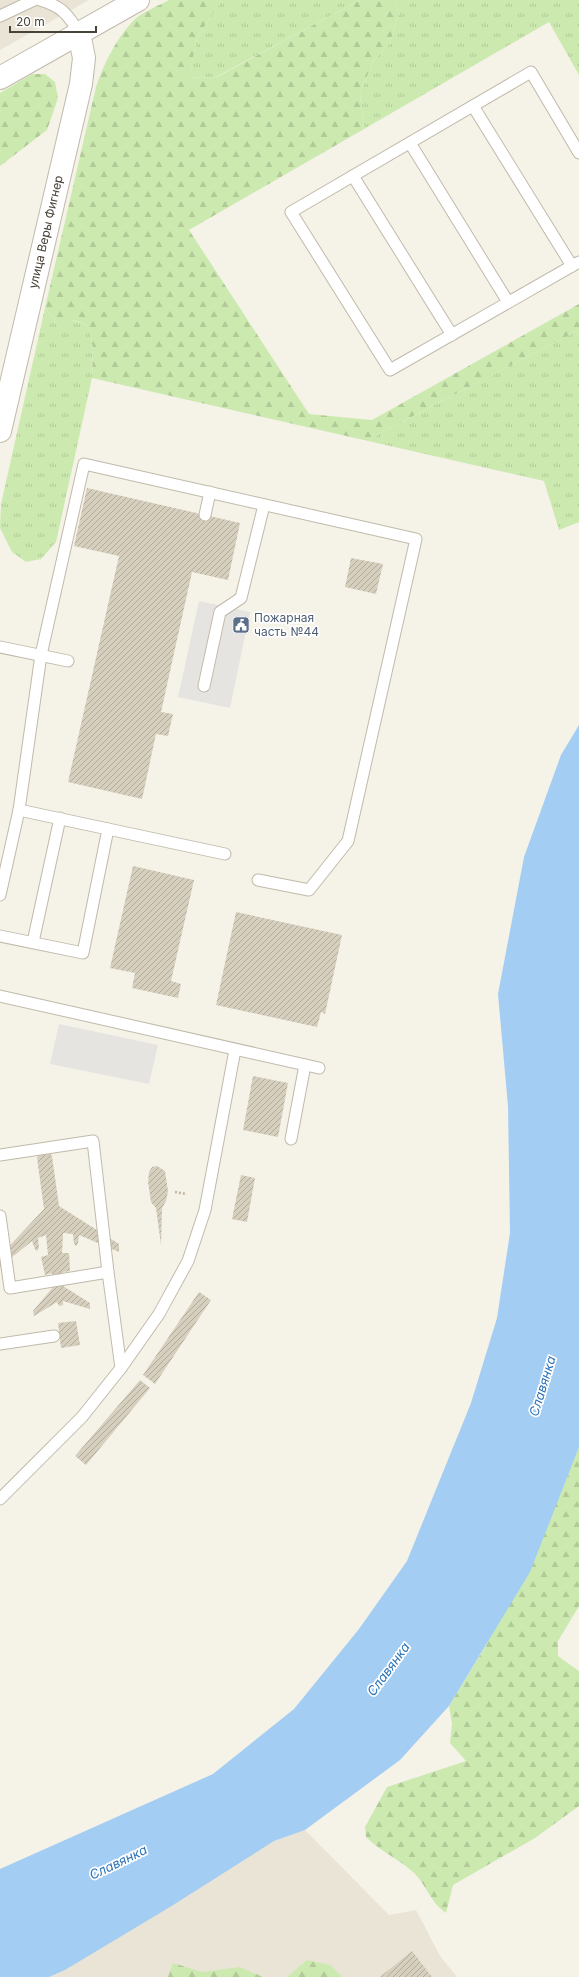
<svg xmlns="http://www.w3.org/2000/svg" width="579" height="1977" viewBox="0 0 579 1977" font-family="Inter,sans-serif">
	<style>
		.residential { fill: #e9e4d6 }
		.grass { fill: url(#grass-tufts) }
		.forest { fill: url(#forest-firs) }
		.parking { fill: #e6e4e0 }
		.water { fill: #a3cdf3 }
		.building { fill: url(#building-hatch) }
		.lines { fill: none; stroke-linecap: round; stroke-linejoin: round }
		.service-casing { stroke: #c1baab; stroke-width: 13 }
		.minor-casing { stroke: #c1baab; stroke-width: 24 }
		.path { stroke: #c3b89b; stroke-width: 2.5; stroke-dasharray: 2 2; stroke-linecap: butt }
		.service { stroke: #fff; stroke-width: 11 }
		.minor { stroke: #fff; stroke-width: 22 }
		.labels { text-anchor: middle; stroke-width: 3.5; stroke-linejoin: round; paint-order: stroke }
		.street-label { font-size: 12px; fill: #484337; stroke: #fff }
		.service-label { font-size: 12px; fill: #4e5e75; stroke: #fff; text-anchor: start }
		.water-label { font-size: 13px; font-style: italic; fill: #2c73b8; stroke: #fff }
	</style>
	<defs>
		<pattern id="grass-tufts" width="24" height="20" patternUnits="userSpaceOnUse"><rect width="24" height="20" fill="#cceab0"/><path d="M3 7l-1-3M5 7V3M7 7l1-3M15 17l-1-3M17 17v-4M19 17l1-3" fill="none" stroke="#b1ca98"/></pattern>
		<pattern id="forest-firs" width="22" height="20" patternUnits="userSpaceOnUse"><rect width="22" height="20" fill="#cceab0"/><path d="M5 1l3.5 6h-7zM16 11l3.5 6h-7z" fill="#b1ca98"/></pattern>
		<pattern id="building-hatch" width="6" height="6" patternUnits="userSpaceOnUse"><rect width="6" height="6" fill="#d7cfbd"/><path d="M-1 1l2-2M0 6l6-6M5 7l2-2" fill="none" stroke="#b0aa9a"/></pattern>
	</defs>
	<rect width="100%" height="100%" fill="#f5f2e8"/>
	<g class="residential">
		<path d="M0,0H89L0,50Z"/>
		<path d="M305,1830L389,1915L416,1910L440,1956L457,1977H49L65,1970L274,1841Z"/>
	</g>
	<g class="grass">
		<path d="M222,0H360L216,77L189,78L197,38Z"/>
		<path d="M395,0H579V75L549,22L364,129L360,94L373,61L390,43L399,12Z"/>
		<path d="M45,308L60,327L72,320L89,326L93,349L92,378L56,542L41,559L26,562L12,552L0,528L1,504Z"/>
		<path d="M579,330V522L559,530L544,481L368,441L384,431Z"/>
	</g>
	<g class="forest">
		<path d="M169,0H222L197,38L189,78L217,77L360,0H395L399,12L390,43L373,61L360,94L364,129L189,230L309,414L372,420L579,304V330L384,431L368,441L92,378L93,349L89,326L73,320L60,327L45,308L96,87C104,63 116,39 134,20C143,12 158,6 169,0Z"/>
		<path d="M32,74H45L55,82L58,98L47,130L0,166V93Z"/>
		<path d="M579,1447V1606L558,1641V1656L579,1671V1806L535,1838L453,1885L446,1913C430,1902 426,1884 413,1872C399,1859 381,1852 366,1837L365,1827L387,1787L466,1761L450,1743L452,1724L449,1706L485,1647L559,1495Z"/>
		<path d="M307,1960L330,1965L342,1977H287Z"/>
		<path d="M173,1963L202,1972L240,1967L263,1977H168Z"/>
	</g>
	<g class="parking">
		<path d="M199,601L250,612L230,708L178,697Z"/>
		<path d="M59,1024L158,1045L149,1084L50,1064Z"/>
	</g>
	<path class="water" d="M579,725V1447L530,1572L449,1706L400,1760L305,1830L274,1841L170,1907L65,1970L49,1977H0V1869L213,1774L294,1709L359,1629L407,1561L471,1403L497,1318L510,1233L508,1106L498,994L524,857L561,755Z"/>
	<g class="building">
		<path d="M87,488L240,523L228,580L192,572L161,712L173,714L168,736L156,734L142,799L68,782L119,556L74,546Z"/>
		<path d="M351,558L383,564L376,594L345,587Z"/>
		<path d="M133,866L194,880L171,981L181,984L178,998L132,988L135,973L110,968Z"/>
		<path d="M236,912L342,935L325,1014L321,1012L317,1027L216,1005Z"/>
		<path d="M253,1076L288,1083L278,1137L243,1130Z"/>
		<path d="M48,1151L52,1156L59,1206L119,1244V1252L79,1235L78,1243L76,1246L74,1244L73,1234L63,1233L62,1253H69L70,1271L63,1272V1286L90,1303V1309L63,1301V1305L59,1306L57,1302L34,1316L33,1311L53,1287L52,1273L45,1275L41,1257L48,1255L46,1235L38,1238L39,1248L37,1251L35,1249L32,1241L0,1267V1256L44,1209L37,1158L40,1152Z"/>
		<path d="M157,1166L165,1171L168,1191L166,1201L162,1208L161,1245L156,1208L151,1202L148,1182L149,1172L152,1167Z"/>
		<path d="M241,1175L255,1178L247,1222L232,1219Z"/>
		<path d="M199,1292L211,1300L155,1384L143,1375Z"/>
		<path d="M76,1321L80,1345L61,1348L58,1323Z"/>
		<path d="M140,1380L150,1388L86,1465L75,1456Z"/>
		<path d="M412,1951L432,1977H380Z"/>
	</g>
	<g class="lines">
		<defs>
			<g id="service">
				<path d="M40,0C61,6 68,14 79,33"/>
				<path d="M0,16L34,0"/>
				<path d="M473,106L572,266"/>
				<path d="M410,143L508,302"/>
				<path d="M579,153L531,72L291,212L390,370L579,262"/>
				<path d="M353,176L452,335"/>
				<path d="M205,515L210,492"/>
				<path d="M0,647L68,661"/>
				<path d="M204,686L220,612L241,598L264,505"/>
				<path d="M19,810L225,854"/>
				<path d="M0,895L19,810L41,655L84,464L416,539L348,841L309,890L258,880"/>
				<path d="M0,936L83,953L108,829"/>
				<path d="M33,942L60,818"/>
				<path d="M0,996L319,1068"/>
				<path d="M291,1139L305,1065"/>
				<path d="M0,1155L93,1141L108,1272"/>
				<path d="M0,1216L10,1288L108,1272L121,1368"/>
				<path d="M0,1344L54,1336"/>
				<path d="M0,1499L82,1417L121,1368L159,1314L188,1261L205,1210L235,1050"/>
			</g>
			<g id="minor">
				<path d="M0,78L138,0"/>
				<path d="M0,431L81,84L84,58L79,33"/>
			</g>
		</defs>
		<use href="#service" class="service-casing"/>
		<use href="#minor" class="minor-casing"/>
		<path class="path" d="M175,1192L187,1194"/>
		<use href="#service" class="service"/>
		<use href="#minor" class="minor"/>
	</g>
	<defs>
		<symbol id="civic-square" viewBox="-11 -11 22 22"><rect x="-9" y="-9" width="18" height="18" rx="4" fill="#5c6f8a" stroke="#fff"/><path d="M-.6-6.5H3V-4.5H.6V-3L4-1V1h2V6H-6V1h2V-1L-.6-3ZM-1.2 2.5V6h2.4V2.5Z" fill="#fff"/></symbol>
	</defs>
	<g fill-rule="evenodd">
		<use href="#civic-square" x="231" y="615" width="20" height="20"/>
	</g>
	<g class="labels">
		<g class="street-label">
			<text transform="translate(46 232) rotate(-77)" y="4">улица Веры Фигнер</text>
		</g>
		<g class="service-label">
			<text x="254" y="622">Пожарная<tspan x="254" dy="14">часть №44</tspan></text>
		</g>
		<g class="water-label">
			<text transform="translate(542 1386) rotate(-73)" y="5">Славянка</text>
			<text transform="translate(388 1669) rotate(-54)" y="5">Славянка</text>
			<text transform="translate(118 1862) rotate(-26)" y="5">Славянка</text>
		</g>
	</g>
	<path d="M10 26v6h86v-6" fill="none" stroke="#484337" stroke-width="2"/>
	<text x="16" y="26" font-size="12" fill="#484337" stroke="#ffffff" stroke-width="3" paint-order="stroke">20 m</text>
</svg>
